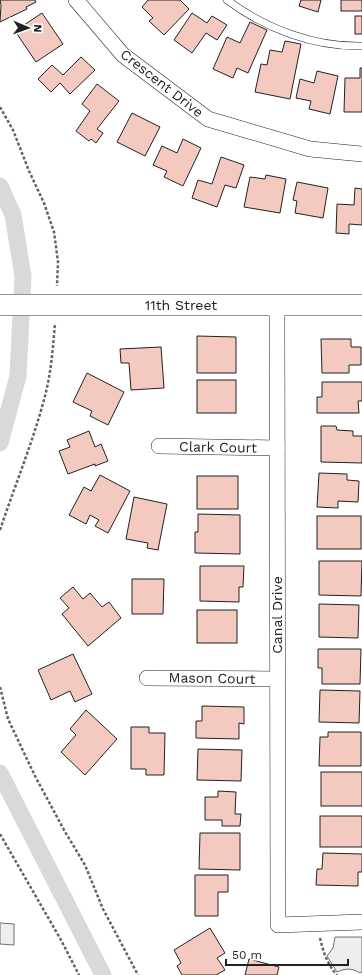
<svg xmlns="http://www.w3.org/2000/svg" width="362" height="975" viewBox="0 0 362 975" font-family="'Work Sans',sans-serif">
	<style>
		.green { fill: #eee; stroke: #6f6f6f }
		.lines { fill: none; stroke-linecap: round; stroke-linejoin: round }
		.canal { stroke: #d9d9d9; stroke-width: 17 }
		.building { fill: #f3c9c0; stroke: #222 }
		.lane-casing { stroke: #222; stroke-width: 8 }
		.street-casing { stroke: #222; stroke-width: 16 }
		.secondary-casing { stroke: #222; stroke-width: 22 }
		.path { stroke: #646464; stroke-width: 2.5; stroke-dasharray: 3 2; stroke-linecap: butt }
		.lane { stroke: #fff; stroke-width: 7 }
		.street { stroke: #fff; stroke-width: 15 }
		.secondary { stroke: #fff; stroke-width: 21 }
		.labels { text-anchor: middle; stroke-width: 3; stroke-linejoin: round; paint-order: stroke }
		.street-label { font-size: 14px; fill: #222; stroke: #fff }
	</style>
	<rect width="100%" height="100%" fill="#fff"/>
	<g class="green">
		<path d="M0,923L14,924V945L0,944Z"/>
		<path d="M335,937H362V972L360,973C352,968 346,968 337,972L327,956L333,948Z"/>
	</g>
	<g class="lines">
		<g class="canal">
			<path d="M0,186L13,215L23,276L18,376L0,443"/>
			<path d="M0,773L103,975"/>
		</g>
	</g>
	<g class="building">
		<path d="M0,0H35L36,2L26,7L27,9L0,22L1,5Z"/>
		<path d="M148,0H180L189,9L164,35L149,21L153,18L142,7Z"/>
		<path d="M301,0H321L318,12L299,6Z"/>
		<rect x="341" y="0" width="21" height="11"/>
		<path d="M42,13L63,44L36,62L15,31Z"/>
		<path d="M192,13L207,23L212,16L227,25L217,40L206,33L192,53L174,40Z"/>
		<rect x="355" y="16" width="7" height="18"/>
		<path d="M250,22L267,30L248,73L237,68L233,78L213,69L227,37L240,43Z"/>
		<path d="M285,41L301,44L290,99L255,92L261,64L267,65L270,50L282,52Z"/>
		<path d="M81,57L95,70L70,94L60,83L51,92L38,79L52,65L63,75Z"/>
		<path d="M360,68H362V112H344L345,78H360Z"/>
		<path d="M317,71L338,76L330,114L309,109L311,101L296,98L300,79L314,83Z"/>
		<path d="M97,84L119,101L97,129L103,133L96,143L91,139L89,141L76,131L90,111L82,104Z"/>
		<path d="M132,113L160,127L145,156L117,142Z"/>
		<path d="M183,139L201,148L183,186L164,177L167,171L153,165L162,146L177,153Z"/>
		<path d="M221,157L244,165L236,188L225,185L217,207L192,198L198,180L212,184Z"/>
		<path d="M266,175L286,179L280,213L244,207L250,177L265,179Z"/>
		<path d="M297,182L328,188L323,218L295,213L297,201L293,200Z"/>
		<path d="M355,188L362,189V225L349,224V234L336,233L337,204L354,205Z"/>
		<path d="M197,336L236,337V373H197Z"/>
		<path d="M321,339H351V347H361V365H349V373H322Z"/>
		<path d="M161,347L164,388L131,390L129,363H121L120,349Z"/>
		<path d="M87,373L124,392L108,425L90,416L92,411L73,402Z"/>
		<rect x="197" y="380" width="39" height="33"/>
		<path d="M322,382H362V401H358L359,413H317V397H322Z"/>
		<path d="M321,426H336L337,430L353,431V436H362V463L321,462Z"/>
		<path d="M89,431L95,447L101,444L108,461L95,466V464L68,474L59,451L70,447L67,440Z"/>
		<path d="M319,473L347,474V480L359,481L358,502L338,501V508L317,507Z"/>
		<path d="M100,475L130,491L108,533L95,526L99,520L90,515L86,524L69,515L84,487L91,491Z"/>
		<rect x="197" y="476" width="41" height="33"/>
		<path d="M134,497L167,504L158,550L147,548L148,543L126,539Z"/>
		<path d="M198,514L240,515V554L195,553V532H198Z"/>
		<rect x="317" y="516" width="44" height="33"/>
		<path d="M319,561H362L361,596L319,595Z"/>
		<path d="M200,566H244L243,587H239V602L200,601Z"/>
		<path d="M132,579H164L163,614H132Z"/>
		<path d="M73,587L83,599L90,593L102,607L109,602L121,618L88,646L62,614L69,608L60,598Z"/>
		<path d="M319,604L359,605L358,638L319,637Z"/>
		<rect x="197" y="610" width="40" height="33"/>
		<path d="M318,649H361L360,684H322V668H318Z"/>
		<path d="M73,654L92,694L75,702L70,691L51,700L38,670Z"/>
		<path d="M320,690L360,691L359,723L319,722Z"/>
		<path d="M202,706L244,707V724L239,723V739L196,738V721H202Z"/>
		<path d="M86,710L117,739L85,775L61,752L76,735L70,729Z"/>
		<path d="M131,727H149V733H165L164,775H146V769H131Z"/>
		<path d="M328,732H361V766H319L320,737H328Z"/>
		<path d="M198,749L242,750L241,781L197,780Z"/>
		<rect x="321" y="772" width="41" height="34"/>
		<path d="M218,791L236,792L235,814H241L240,826H222V820H205V797H218Z"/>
		<rect x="320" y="816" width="42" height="31"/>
		<path d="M200,833H240V870L199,869Z"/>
		<path d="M323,853L362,854V872H358V886L316,885L317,869H322Z"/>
		<path d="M195,875H228V892H218V916H195Z"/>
		<path d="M210,928L225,953L217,958L225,970L216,975H182L177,966L181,963L174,950Z"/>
		<path d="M249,959L279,967L277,975H245Z"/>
	</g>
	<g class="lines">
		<defs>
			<path id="lane" d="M227,0C266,29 314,47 362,46"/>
			<g id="street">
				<path d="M76,0L123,55L208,119L310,149L362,154"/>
				<path d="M277,305L278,925L362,922"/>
				<path d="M159,446L277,448"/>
				<path d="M147,678L277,679"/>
			</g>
			<path id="secondary" d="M0,305H362"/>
		</defs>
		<use href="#lane" class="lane-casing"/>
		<use href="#street" class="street-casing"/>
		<use href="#secondary" class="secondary-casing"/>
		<g class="path">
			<path d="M0,107L13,130L29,171L44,203L54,232L58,262L57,286"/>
			<path d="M0,530C15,485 33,442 45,396C51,373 53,348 55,323"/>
			<path d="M0,687L8,719L35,776L64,830L85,865L103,909L138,975"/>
			<path d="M0,834L61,940L79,975"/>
			<path d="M320,938C323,951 327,964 337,975"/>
		</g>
		<use href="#lane" class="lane"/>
		<use href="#street" class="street"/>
		<use href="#secondary" class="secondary"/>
	</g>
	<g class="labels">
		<g class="street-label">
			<text transform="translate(162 83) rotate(38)" y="5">Crescent Drive</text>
			<text x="181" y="310">11th Street</text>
			<text transform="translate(218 447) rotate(1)" y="5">Clark Court</text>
			<text transform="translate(277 615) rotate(-90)" y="5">Canal Drive</text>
			<text transform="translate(212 678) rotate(1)" y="5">Mason Court</text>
		</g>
	</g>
	<g transform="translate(28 28) rotate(92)" stroke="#ffffff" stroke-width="3" paint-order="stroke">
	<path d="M0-3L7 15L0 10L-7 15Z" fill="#222222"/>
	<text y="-6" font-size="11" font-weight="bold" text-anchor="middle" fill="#222222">N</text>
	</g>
	<path d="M226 959v6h122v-6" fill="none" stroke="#222222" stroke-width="2"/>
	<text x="232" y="959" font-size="12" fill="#222222" stroke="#ffffff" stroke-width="3" paint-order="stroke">50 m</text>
</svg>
